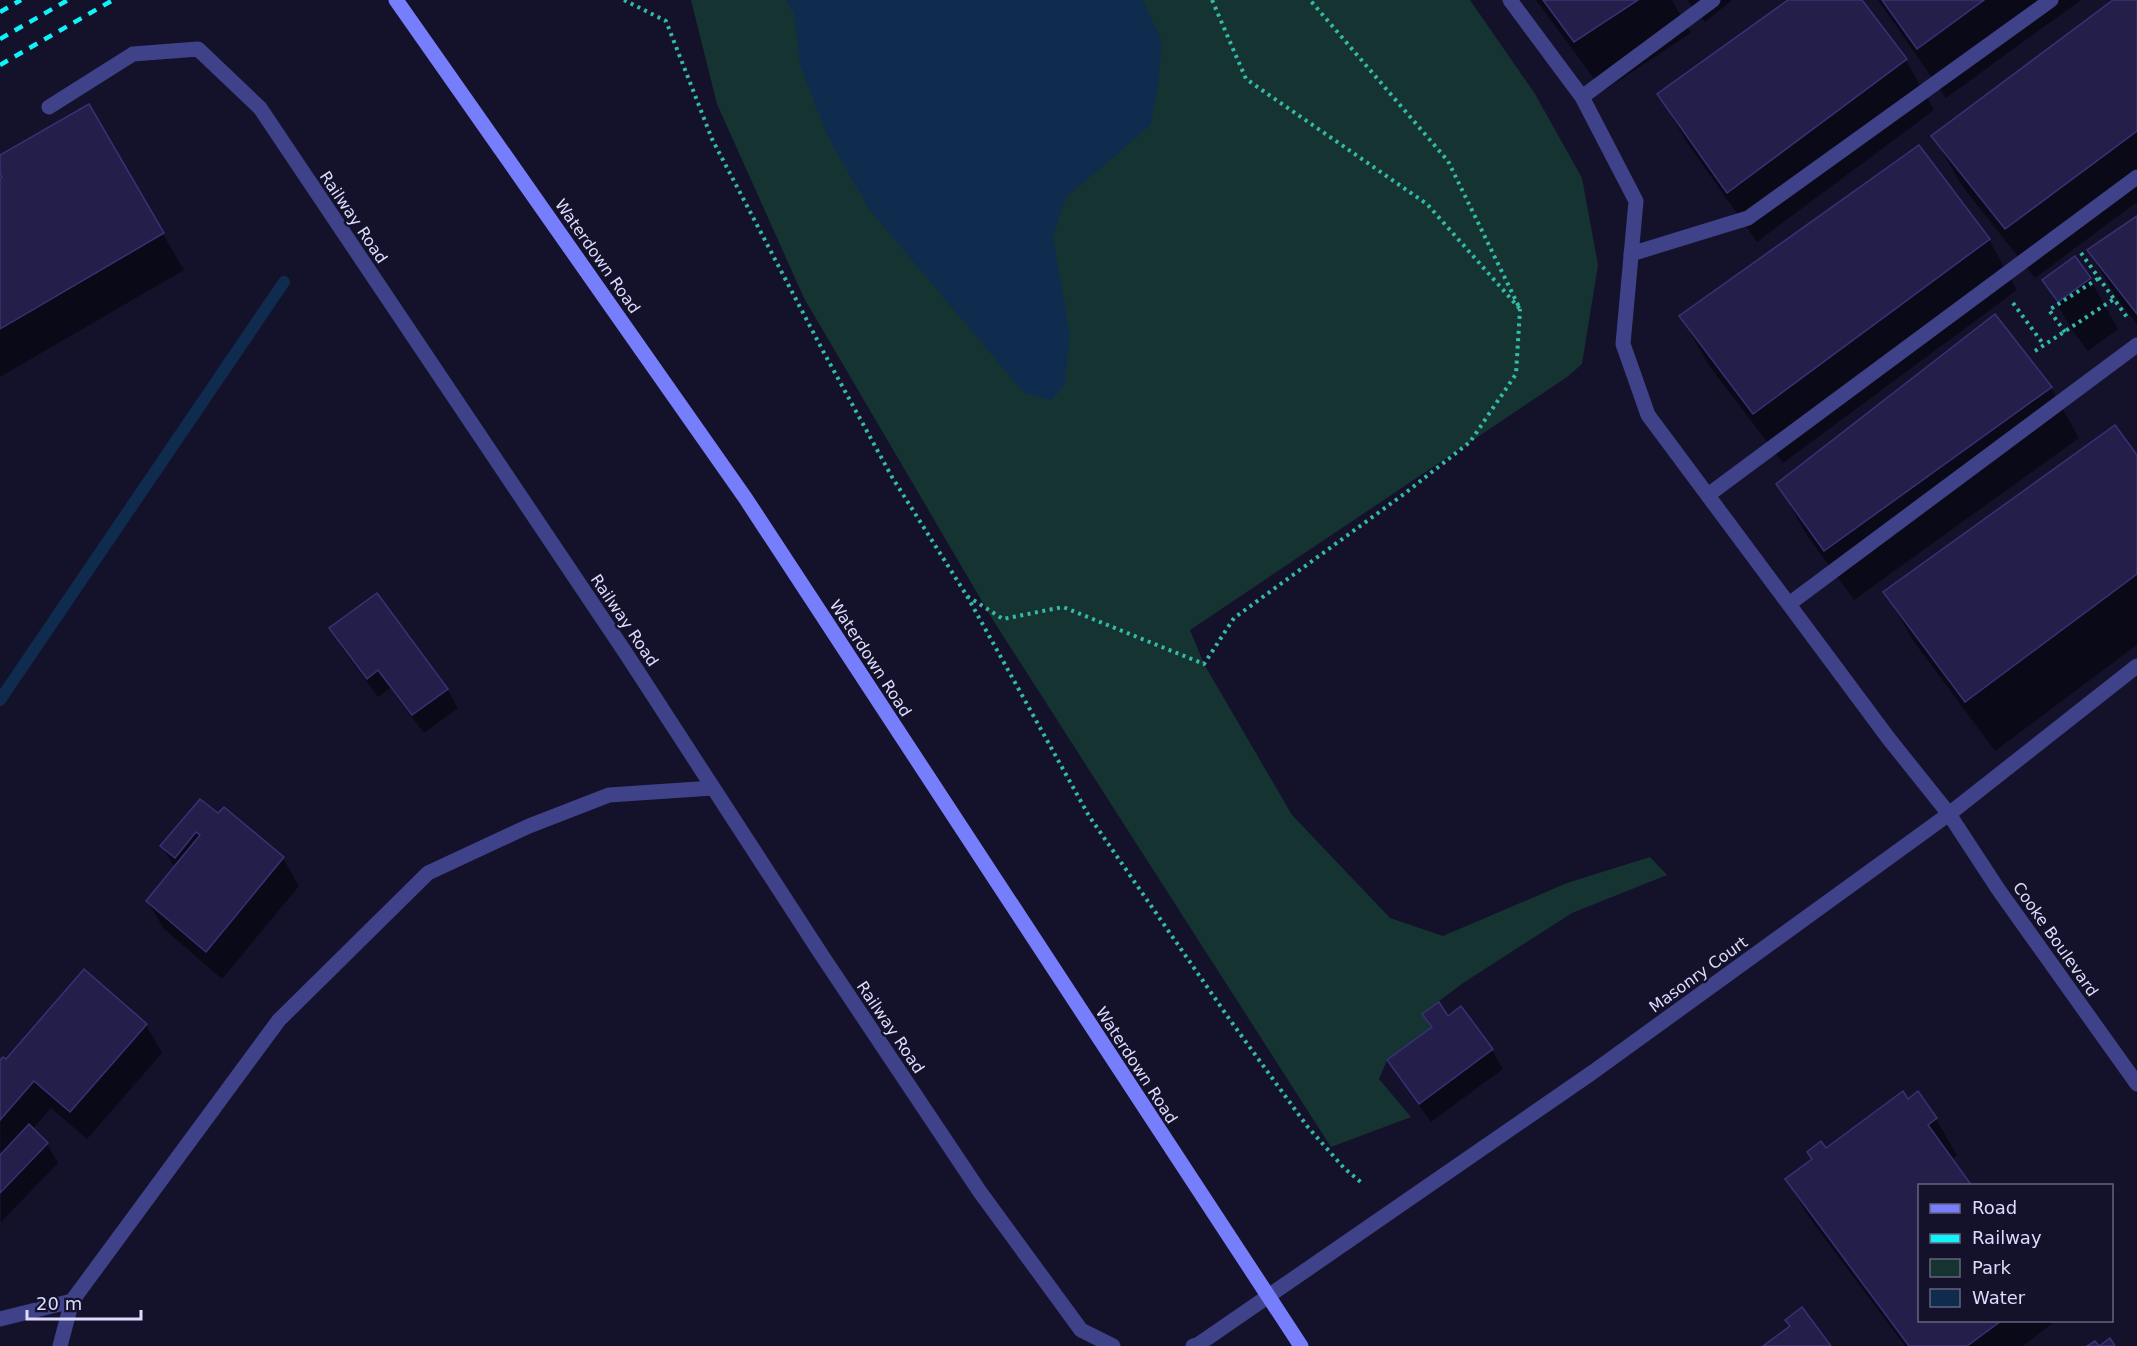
<svg xmlns="http://www.w3.org/2000/svg" width="2137" height="1346" viewBox="0 0 2137 1346" font-family="'DejaVu Sans',sans-serif">
	<style>
		.green { fill: #153431 }
		.water { fill: #0f2b4d }
		.shadow { fill: #0007 }
		.lines { fill: none; stroke-linecap: round; stroke-linejoin: round }
		.stream { stroke: #0f2b4d; stroke-width: 12 }
		.building { fill: #241e4b; stroke: #393176; stroke-width: 1.5 }
		.path { stroke: #35baa7; stroke-width: 4; stroke-dasharray: 3 4.5; stroke-linecap: butt }
		.lane { stroke: #3f4288; stroke-width: 15 }
		.street { stroke: #3f4288; stroke-width: 15 }
		.secondary { stroke: #777efb; stroke-width: 15 }
		.rail { stroke: #0ff4f8; stroke-width: 4.5; stroke-dasharray: 9 8; stroke-linecap: butt }
		.labels { text-anchor: middle; stroke-width: 5; stroke-linejoin: round; paint-order: stroke }
		.street-label { font-size: 16px; fill: #dddcfe; stroke: #14122b }
	</style>
	<rect width="100%" height="100%" fill="#14122b"/>
	<path class="green" d="M691,0H1470L1535,94L1582,178L1598,265L1582,364L1567,377L1190,630L1204,664L1292,815L1390,918L1443,936L1567,883L1650,857L1667,875L1572,913L1463,983L1422,1014L1432,1027L1387,1060L1379,1079L1411,1117L1331,1147L993,620L804,298L717,104Z"/>
	<path class="water" d="M786,0H1143L1162,42L1158,85L1151,124L1106,164L1066,197L1053,237L1070,334L1065,384L1052,400L1024,393L869,209L827,135L800,65L794,14Z"/>
	<g class="shadow">
		<path d="M1536,0H1672L1691,33L1603,91Z"/>
		<path d="M1687,0H1732L1705,22Z"/>
		<path d="M1790,0H1860L1906,60L1934,110L1757,242L1688,144L1659,95Z"/>
		<path d="M1878,0H2081L1946,98Z"/>
		<path d="M2116,0H2137V202L2035,278L1962,186L1933,136Z"/>
		<path d="M88,106L184,270L0,377V180L4,178L0,171V157Z"/>
		<path d="M1919,147L1989,240L2017,290L1783,463L1710,367L1681,317Z"/>
		<path d="M2137,218V324L2118,300L2089,251Z"/>
		<path d="M2075,258L2090,279L2118,329L2088,351L2072,330L2044,280Z"/>
		<path d="M1995,316L2051,388L2079,438L1854,600L1806,534L1778,484Z"/>
		<path d="M2137,458V645L1995,751L1914,642L1885,592Z"/>
		<path d="M331,629L447,689L458,708L424,733L390,688L378,697L342,648Z"/>
		<path d="M224,809L283,858L299,886L222,979L164,929L147,901L175,868L162,846L218,815Z"/>
		<path d="M84,971L146,1025L162,1053L87,1139L51,1108L32,1130L47,1144L58,1163L1,1222L0,1062L6,1061Z"/>
		<path d="M1461,1008L1492,1050L1503,1069L1431,1122L1400,1079L1389,1061L1432,1029L1424,1015L1448,1018Z"/>
		<path d="M1908,1101L1936,1119L1957,1155L1920,1186V1320H2057L2023,1346H1905L1808,1216L1787,1180L1826,1151Z"/>
	</g>
	<g class="lines">
		<path class="stream" d="M0,700L284,282"/>
	</g>
	<g class="building">
		<path d="M1543,0H1638L1574,42Z"/>
		<path d="M1788,0H1862L1907,59L1727,193L1657,94Z"/>
		<path d="M1882,0H1984L1917,49Z"/>
		<path d="M2113,0H2137V131L2005,229L1931,136Z"/>
		<path d="M89,104L164,233L0,329V178L2,177L0,173V155Z"/>
		<path d="M1919,145L1990,239L1753,414L1679,316Z"/>
		<path d="M2137,216V314L2087,250Z"/>
		<path d="M2075,256L2091,278L2058,302L2042,280Z"/>
		<path d="M1995,314L2052,387L1824,551L1776,484Z"/>
		<path d="M2115,425L2137,455V574L1965,702L1883,592Z"/>
		<path d="M377,593L448,689L412,715L378,670L367,679L329,628Z"/>
		<path d="M200,799L218,813L224,807L284,857L206,952L146,901L200,835L196,832L175,858L160,846Z"/>
		<path d="M84,969L147,1024L70,1112L34,1081L0,1120V1060L3,1057L6,1059Z"/>
		<path d="M1439,1002L1448,1016L1461,1006L1493,1049L1419,1104L1387,1060L1432,1027L1422,1014Z"/>
		<path d="M1903,1091L1908,1099L1918,1091L1937,1118L1928,1125L1972,1186H1920V1320L2001,1321L1967,1346H1909L1785,1179L1812,1159L1807,1152L1821,1141L1826,1148Z"/>
		<path d="M29,1124L48,1143L0,1193V1155Z"/>
		<path d="M1802,1307L1831,1346H1763L1790,1326L1785,1320Z"/>
		<path d="M2110,1338L2115,1346H2087L2095,1341L2099,1346Z"/>
	</g>
	<g class="lines">
		<g class="path">
			<path d="M624,0L666,21L712,139L823,351L892,477L967,596L1003,619L1063,607L1204,664L1234,618L1404,494L1470,442L1516,374L1520,309"/>
			<path d="M1212,0L1246,79L1427,204L1520,309L1448,161L1310,0"/>
			<path d="M2081,253L2129,320"/>
			<path d="M2013,303L2044,345"/>
			<path d="M2065,332L2049,310L2099,278"/>
			<path d="M2035,351L2114,299"/>
			<path d="M967,596L1089,816L1230,1020L1307,1126L1344,1168L1363,1184"/>
		</g>
		<g class="lane">
			<path d="M0,1319L72,1301"/>
			<path d="M60,1346L72,1301L279,1020L428,873L529,826L609,795L713,788"/>
		</g>
		<g class="street">
			<path d="M1510,0L1582,97L1636,201L1623,344L1648,415L1889,739L1949,814L1998,889L2137,1084"/>
			<path d="M1582,97L1713,0"/>
			<path d="M49,107L133,54L198,49L260,108L627,655L821,954L980,1192L1081,1330L1113,1346"/>
			<path d="M1631,254L1748,218L2051,0"/>
			<path d="M1708,495L2137,177"/>
			<path d="M1789,604L2137,345"/>
			<path d="M1193,1346L1199,1344L1593,1072L1949,814L2137,666"/>
		</g>
		<path class="secondary" d="M396,0L746,499L1301,1346"/>
		<g class="rail">
			<path d="M0,12L21,0"/>
			<path d="M0,39L68,0"/>
			<path d="M0,65L113,0"/>
		</g>
	</g>
	<g class="labels">
		<g class="street-label">
			<text transform="translate(354 217) rotate(56)" y="6">Railway Road</text>
			<text transform="translate(598 256) rotate(55)" y="6">Waterdown Road</text>
			<text transform="translate(625 620) rotate(56)" y="6">Railway Road</text>
			<text transform="translate(871 658) rotate(57)" y="6">Waterdown Road</text>
			<text transform="translate(2056 939) rotate(55)" y="6">Cooke Boulevard</text>
			<text transform="translate(1698 974) rotate(-36)" y="6">Masonry Court</text>
			<text transform="translate(891 1027) rotate(56)" y="6">Railway Road</text>
			<text transform="translate(1137 1065) rotate(57)" y="6">Waterdown Road</text>
		</g>
	</g>
	<rect x="1918" y="1184" width="195" height="138" fill="#14122b" stroke="#64637f" stroke-width="1.5"/>
	<rect x="1930" y="1204" width="30" height="9" fill="#777efb" stroke="#64637f" stroke-width="1.5"/>
	<text x="1972" y="1214" font-size="18" fill="#dddcfe">Road</text>
	<rect x="1930" y="1234" width="30" height="9" fill="#0ff4f8" stroke="#64637f" stroke-width="1.5"/>
	<text x="1972" y="1244" font-size="18" fill="#dddcfe">Railway</text>
	<rect x="1930" y="1259" width="30" height="18" fill="#153431" stroke="#64637f" stroke-width="1.5"/>
	<text x="1972" y="1274" font-size="18" fill="#dddcfe">Park</text>
	<rect x="1930" y="1289" width="30" height="18" fill="#0f2b4d" stroke="#64637f" stroke-width="1.5"/>
	<text x="1972" y="1304" font-size="18" fill="#dddcfe">Water</text>
	<path d="M27 1310v9h114v-9" fill="none" stroke="#dddcfe" stroke-width="3"/>
	<text x="36" y="1310" font-size="18" fill="#dddcfe" stroke="#14122b" stroke-width="4.5" paint-order="stroke">20 m</text>
</svg>
